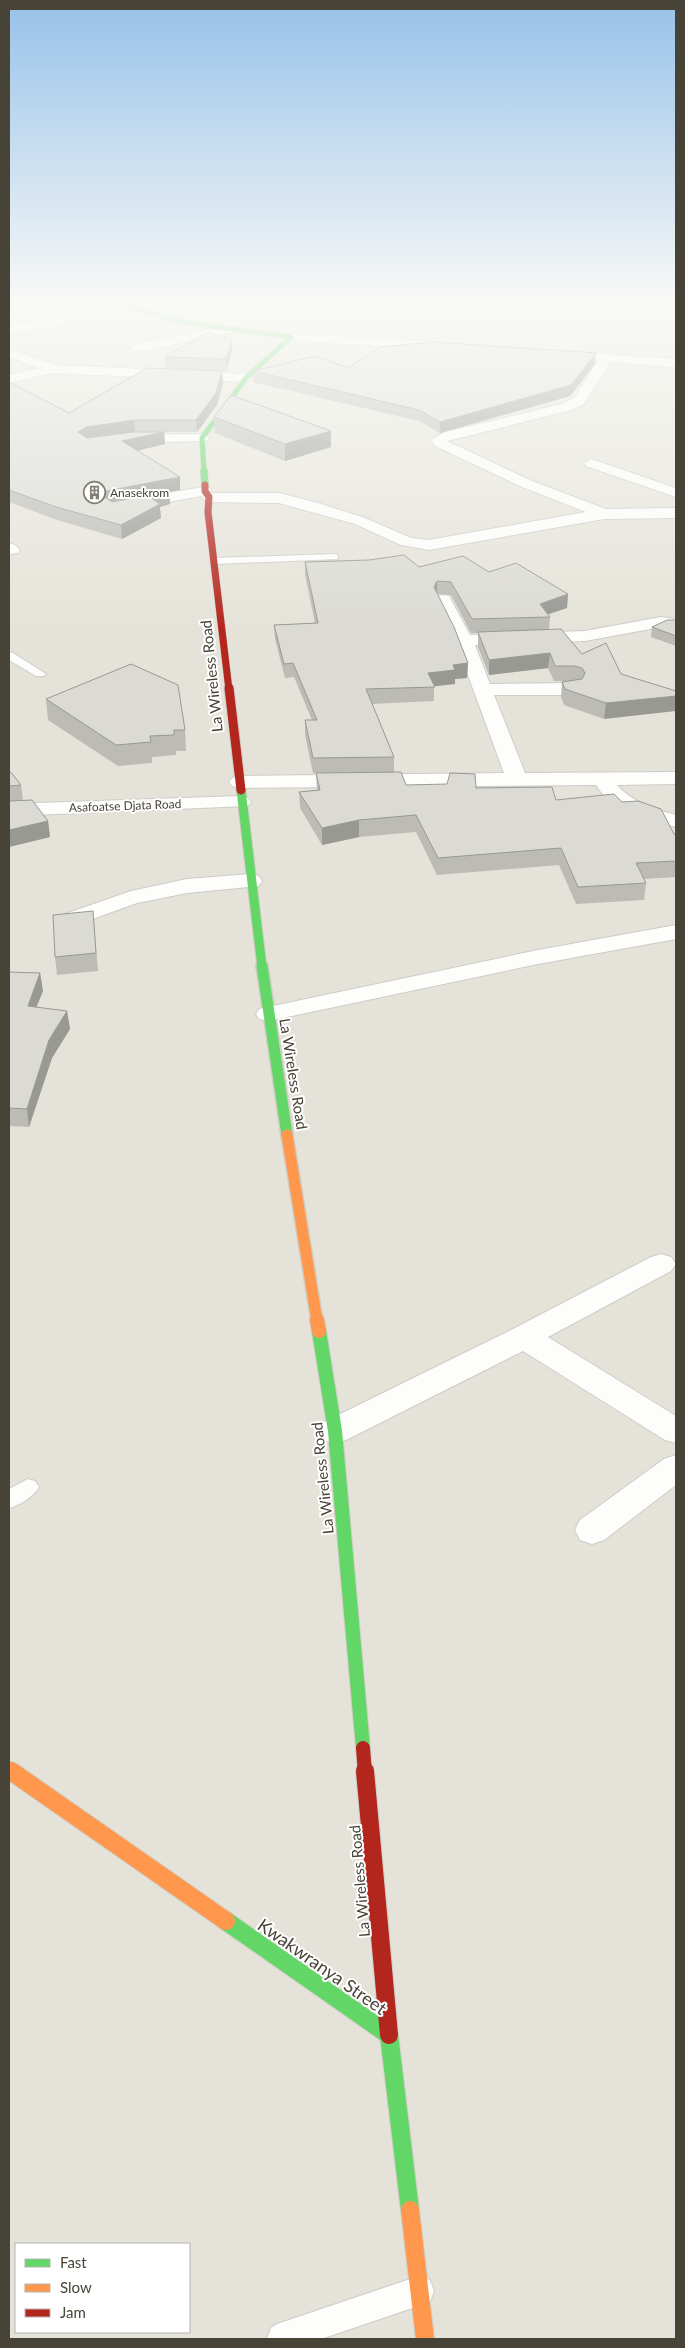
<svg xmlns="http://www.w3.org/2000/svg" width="685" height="2348" viewBox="0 0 685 2348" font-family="Lato,sans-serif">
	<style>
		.residential { fill: #e5e3d9; fill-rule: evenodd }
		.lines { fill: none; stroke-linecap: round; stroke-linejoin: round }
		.lane-casing { stroke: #cdccc7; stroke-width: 2 }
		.street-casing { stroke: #cdccc7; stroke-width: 2 }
		.fast-far5-casing { stroke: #d0cec3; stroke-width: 6 }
		.fast-far4-casing { stroke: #d0cec3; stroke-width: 8 }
		.fast-far3-casing { stroke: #d0cec3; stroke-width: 11 }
		.fast-far2-casing { stroke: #d0cec3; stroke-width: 14 }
		.fast-far1-casing { stroke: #d0cec3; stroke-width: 16 }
		.fast-casing { stroke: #d0cec3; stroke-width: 20 }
		.slow-far2-casing { stroke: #d0cec3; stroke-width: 14 }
		.slow-far1-casing { stroke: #d0cec3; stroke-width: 16 }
		.slow-casing { stroke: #d0cec3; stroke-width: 20 }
		.jam-far3-casing { stroke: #d0cec3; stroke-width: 8 }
		.jam-far2-casing { stroke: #d0cec3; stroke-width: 11 }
		.jam-far1-casing { stroke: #d0cec3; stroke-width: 16 }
		.jam-casing { stroke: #d0cec3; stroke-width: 20 }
		.lane { fill: #fdfdfc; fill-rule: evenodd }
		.street { fill: #fdfdfc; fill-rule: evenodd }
		.fast-far5 { stroke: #63d668; stroke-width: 5 }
		.fast-far4 { stroke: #63d668; stroke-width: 7 }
		.fast-far3 { stroke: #63d668; stroke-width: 9 }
		.fast-far2 { stroke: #63d668; stroke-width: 11 }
		.fast-far1 { stroke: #63d668; stroke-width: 14 }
		.fast { stroke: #63d668; stroke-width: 18 }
		.slow-far2 { stroke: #ff974d; stroke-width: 11 }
		.slow-far1 { stroke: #ff974d; stroke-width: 14 }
		.slow { stroke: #ff974d; stroke-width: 18 }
		.jam-far3 { stroke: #b3261e; stroke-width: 7 }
		.jam-far2 { stroke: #b3261e; stroke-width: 9 }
		.jam-far1 { stroke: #b3261e; stroke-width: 14 }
		.jam { stroke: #b3261e; stroke-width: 18 }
		.wall { fill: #bcbbb6 }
		.shaded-wall { fill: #999994 }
		.building { fill: #dbdad4; stroke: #999994 }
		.labels { text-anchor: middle; stroke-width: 4; stroke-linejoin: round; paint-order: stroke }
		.far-poi-label { font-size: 12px; fill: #484337; stroke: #fff; text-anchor: start }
		.far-street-label { font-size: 12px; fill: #484337; stroke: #fff }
		.street-label { font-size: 15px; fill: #484337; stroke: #fff }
		.near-street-label { font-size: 18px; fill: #484337; stroke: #fff }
	</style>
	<rect width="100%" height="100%" fill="#f1f1ec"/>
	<path class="residential" d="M9,301H676V2339H9ZM16,2244H189V2332H16Z"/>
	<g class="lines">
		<defs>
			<g id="lane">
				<path d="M334,554L338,555V559L214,564L209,561L214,558Z"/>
				<path d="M9,652L13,653L46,674L44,676H36L9,660Z"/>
				<path d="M28,1479L35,1481L39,1487C33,1497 20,1505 9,1508V1489Z"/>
				<path d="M419,2276L430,2280L434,2291L430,2302L321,2339H267L271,2328L277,2324Z"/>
			</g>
			<g id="street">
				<path d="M62,318L68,322L66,325L9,333V325Z"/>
				<path d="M229,325L235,329L233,332L137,352L131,348L137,344Z"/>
				<path d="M291,333L444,343L450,347L444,351L287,340L285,337L287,334Z"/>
				<path d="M9,349L55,365L246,374L252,378L246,382L53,373L9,383V375L39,368L9,357Z"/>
				<path d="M559,351L676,359V367L610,362L584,404L572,410L447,441L532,481L606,509L676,508V518L604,519L429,550L401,545L355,524L279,503L209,502L204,500L202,496L133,508L125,503L133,498L205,487L210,488L211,493H279L318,503L365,518L411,538L429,540L586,512L522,487L435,446L431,440L445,432L562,404L574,398L598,361L555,358L553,355L555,352Z"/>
				<path d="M202,434L209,438L207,441L126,443L119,439L126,435Z"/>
				<path d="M591,459L676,488V497L586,466L584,463Z"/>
				<path d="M9,543L15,545L20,550L18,553L9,554Z"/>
				<path d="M443,595L449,596L451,600L470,635L585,631L661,617L676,619V629L661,627L585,641L475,645L490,684L573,683L580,685L582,689L580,693L573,695H494L525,773L676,772V784L617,785C632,802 654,809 676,815V827C647,821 612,812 596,785L239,788L232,786L229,782L232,778L239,776L504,773L455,640L435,600L437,596Z"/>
				<path d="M241,796L248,798L251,802L248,806L9,816V804Z"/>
				<path d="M251,874L259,876L262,881L259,886L187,893L137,903L73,926L65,924L62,919L65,914L131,891L187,879Z"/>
				<path d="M676,925V939L538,964L268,1021L259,1019L256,1014L259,1009L268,1007L538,950Z"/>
				<path d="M661,1254L671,1257L676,1264L671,1271L548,1337L676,1416V1443L665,1440L523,1351L346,1440L335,1443L324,1440L319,1431L324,1422L513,1329L651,1257Z"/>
				<path d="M676,1455V1485L604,1540L592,1544L580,1540L575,1530L580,1520L664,1459Z"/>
			</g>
			<path id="fast-far5" d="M108,301L187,323L291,337L246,378L202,438L204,472"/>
			<path id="fast-far4" d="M204,471L205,485"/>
			<path id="fast-far3" d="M241,790L262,967"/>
			<path id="fast-far2" d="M262,966L287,1135"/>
			<path id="fast-far1" d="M319,1331L335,1431L363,1748"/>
			<path id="fast" d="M226,1921L389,2035L410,2210"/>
			<path id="slow-far2" d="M287,1135L317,1321"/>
			<g id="slow-far1">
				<path d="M317,1320L319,1331"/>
				<path d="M9,1770L13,1773"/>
			</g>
			<g id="slow">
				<path d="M11,1771L226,1921"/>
				<path d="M410,2210L425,2339"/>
			</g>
			<path id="jam-far3" d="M205,485V491L209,497L208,512L229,690"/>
			<path id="jam-far2" d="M229,688L241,790"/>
			<path id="jam-far1" d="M363,1748L365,1773"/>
			<path id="jam" d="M365,1771L389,2035"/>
		</defs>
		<use href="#lane" class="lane-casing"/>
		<use href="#street" class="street-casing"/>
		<use href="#fast-far5" class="fast-far5-casing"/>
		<use href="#fast-far4" class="fast-far4-casing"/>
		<use href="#fast-far3" class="fast-far3-casing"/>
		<use href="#fast-far2" class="fast-far2-casing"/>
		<use href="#fast-far1" class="fast-far1-casing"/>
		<use href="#fast" class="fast-casing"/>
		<use href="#slow-far2" class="slow-far2-casing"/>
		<use href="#slow-far1" class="slow-far1-casing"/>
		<use href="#slow" class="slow-casing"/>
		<use href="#jam-far3" class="jam-far3-casing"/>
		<use href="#jam-far2" class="jam-far2-casing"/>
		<use href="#jam-far1" class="jam-far1-casing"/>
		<use href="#jam" class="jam-casing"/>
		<use href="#lane" class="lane"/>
		<use href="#street" class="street"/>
		<use href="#fast-far5" class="fast-far5"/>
		<use href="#fast-far4" class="fast-far4"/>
		<use href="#fast-far3" class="fast-far3"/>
		<use href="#fast-far2" class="fast-far2"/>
		<use href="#fast-far1" class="fast-far1"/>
		<use href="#fast" class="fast"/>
		<use href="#slow-far2" class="slow-far2"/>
		<use href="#slow-far1" class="slow-far1"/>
		<use href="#slow" class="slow"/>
		<use href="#jam-far3" class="jam-far3"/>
		<use href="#jam-far2" class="jam-far2"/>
		<use href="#jam-far1" class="jam-far1"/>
		<use href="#jam" class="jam"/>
	</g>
	<g class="wall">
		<path d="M232,340V351L226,371L166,368L165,357Z"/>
		<path d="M595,364L570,396L440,433L419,421L253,382V371L348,368Z"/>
		<path d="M222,371L223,383L217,405L197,432H164L165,444L137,451L180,490L170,492V504L160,507L161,518L122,539L57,520L9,502V382L69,413Z"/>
		<path d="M214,417L331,447L285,461L215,433Z"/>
		<path d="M305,562L419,567L489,572L568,594L567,608L548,614L550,617L549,629L582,654L621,674L604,719L564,705L561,697L562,682L564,681H554L548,668L489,675L478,647V633H471L451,595L437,594L468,663L467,678L455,679V684L434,686V701L372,704L394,757V772L406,785L476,788L556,800L622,802L674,834H676V877L644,879L646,883L644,900L576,904L559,865L437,875L416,832L359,837L322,845L300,808L299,792L317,790L316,773H313L305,735V720H312L294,677L285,678L275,639L274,625L315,623L305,575Z"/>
		<path d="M676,620V646L651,637L652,627Z"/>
		<path d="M46,699L185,730L186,751H176V755L152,757V763L118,766L48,720Z"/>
		<path d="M9,770L21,785L23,801L48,821L50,837L9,847Z"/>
		<path d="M93,911L98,971L57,975L55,957Z"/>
		<path d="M9,972L40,973L43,991L36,1007L67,1011L70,1029L52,1058L29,1127L9,1126Z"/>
	</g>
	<g class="shaded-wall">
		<path d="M232,340V351L226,371V359Z"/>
		<path d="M596,353L595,364L570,396L440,433V422Z"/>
		<path d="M222,371L223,383L217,405L197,432L196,420Z"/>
		<path d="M134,420L135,432L88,439L78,432L87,427Z"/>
		<path d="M331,431V447L285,461V444Z"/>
		<path d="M164,432L165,444L123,454L122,441Z"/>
		<path d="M180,477V490L170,492V504L160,507L161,518L122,539L121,525L103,496L106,491Z"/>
		<path d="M437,581V594L434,587Z"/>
		<path d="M568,594L567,608L540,617V604Z"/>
		<path d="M550,653L548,668L489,675V660Z"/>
		<path d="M468,663L467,678L455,679V684L427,687L428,673L453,665Z"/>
		<path d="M676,696V711L604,719L606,703Z"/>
		<path d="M359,820V837L322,845V828Z"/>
		<path d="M48,821L50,837L9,847V830Z"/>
		<path d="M40,973L43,991L30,1023L28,1006Z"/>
		<path d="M67,1011L70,1029L52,1058L29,1127L27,1109L49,1040Z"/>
	</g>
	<g class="building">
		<path d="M208,332L232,340L226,359L165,357Z"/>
		<path d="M434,342L596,353L571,385L440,422L419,410L253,371L315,356L348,368L380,347Z"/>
		<path d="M147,368L222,371L216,393L196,420H134L87,427L78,432L87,438L134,432H164L122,441L180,477L106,491L103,496L112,502L170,491L148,496L160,504L121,525L56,507L9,490V382L69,413Z"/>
		<path d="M231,395L331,431L285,444L214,417Z"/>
		<path d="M404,555L419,567L463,556L489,572L516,563L568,594L540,604L550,617L472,619L451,582L437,581L434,587L454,627L468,663L453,665L455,670L428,673L435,687L366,689L394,757L313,758L305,720H317L293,663L284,664L274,625L318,623L305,562L369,560Z"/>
		<path d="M667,620H676V636L652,627Z"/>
		<path d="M561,629L582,654L606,643L621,674L676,691V696L606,703L565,689L562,682L582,679L585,673L582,668L575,666H555L550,653L489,660L478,632Z"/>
		<path d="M131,664L178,685L185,730H174V735L150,736L151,742L116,745L46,699Z"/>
		<path d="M9,770L21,785L9,786Z"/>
		<path d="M401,772L406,785L447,784L450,773L475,774L476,788L552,787L556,800L614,794L622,802L638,801L661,809L674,834H676V861L636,863L646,883L578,887L561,848L438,858L416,815L359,820L322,828L299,792L320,790L316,773Z"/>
		<path d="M32,800L48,821L9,830V801Z"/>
		<path d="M93,911L96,953L55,957L53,915Z"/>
		<path d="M9,972L40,973L28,1006L67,1011L49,1040L27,1109L9,1108Z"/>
	</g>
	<linearGradient id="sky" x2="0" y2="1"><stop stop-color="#97c2ea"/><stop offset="0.48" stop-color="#f9f9f6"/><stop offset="1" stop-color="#f9f9f6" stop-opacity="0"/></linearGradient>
	<rect width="685" height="629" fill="url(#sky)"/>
	<defs>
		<symbol id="building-ring" viewBox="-11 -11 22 22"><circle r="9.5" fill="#fff" stroke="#838076" stroke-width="1.5"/><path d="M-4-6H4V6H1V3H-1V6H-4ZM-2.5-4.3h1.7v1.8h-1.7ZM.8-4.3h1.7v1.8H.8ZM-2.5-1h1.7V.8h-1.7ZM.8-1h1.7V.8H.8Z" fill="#838076"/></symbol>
	</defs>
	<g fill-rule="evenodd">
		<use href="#building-ring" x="82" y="480" width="25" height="25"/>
	</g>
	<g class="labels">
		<g class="far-poi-label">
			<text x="110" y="497">Anasekrom</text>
		</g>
		<g class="far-street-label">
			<text transform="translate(125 806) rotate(-2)" y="4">Asafoatse Djata Road</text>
		</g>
		<g class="street-label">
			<text transform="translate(212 676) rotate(-96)" y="5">La Wireless Road</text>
			<text transform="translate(293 1074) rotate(81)" y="5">La Wireless Road</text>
			<text transform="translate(323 1478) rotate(-96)" y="5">La Wireless Road</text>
			<text transform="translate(360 1881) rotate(-95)" y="5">La Wireless Road</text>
		</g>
		<g class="near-street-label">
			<text transform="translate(322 1967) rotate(35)" y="6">Kwakwranya Street</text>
		</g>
	</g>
	<rect width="685" height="2348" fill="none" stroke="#484337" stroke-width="20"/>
	<rect x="15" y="2243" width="175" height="90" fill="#ffffff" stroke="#b6b4af"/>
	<rect x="25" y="2259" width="25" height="8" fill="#63d668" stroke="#b6b4af"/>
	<text x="60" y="2268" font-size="15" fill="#484337">Fast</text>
	<rect x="25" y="2284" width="25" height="8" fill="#ff974d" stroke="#b6b4af"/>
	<text x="60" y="2293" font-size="15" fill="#484337">Slow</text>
	<rect x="25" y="2309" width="25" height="8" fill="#b3261e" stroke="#b6b4af"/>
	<text x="60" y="2318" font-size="15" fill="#484337">Jam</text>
</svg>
